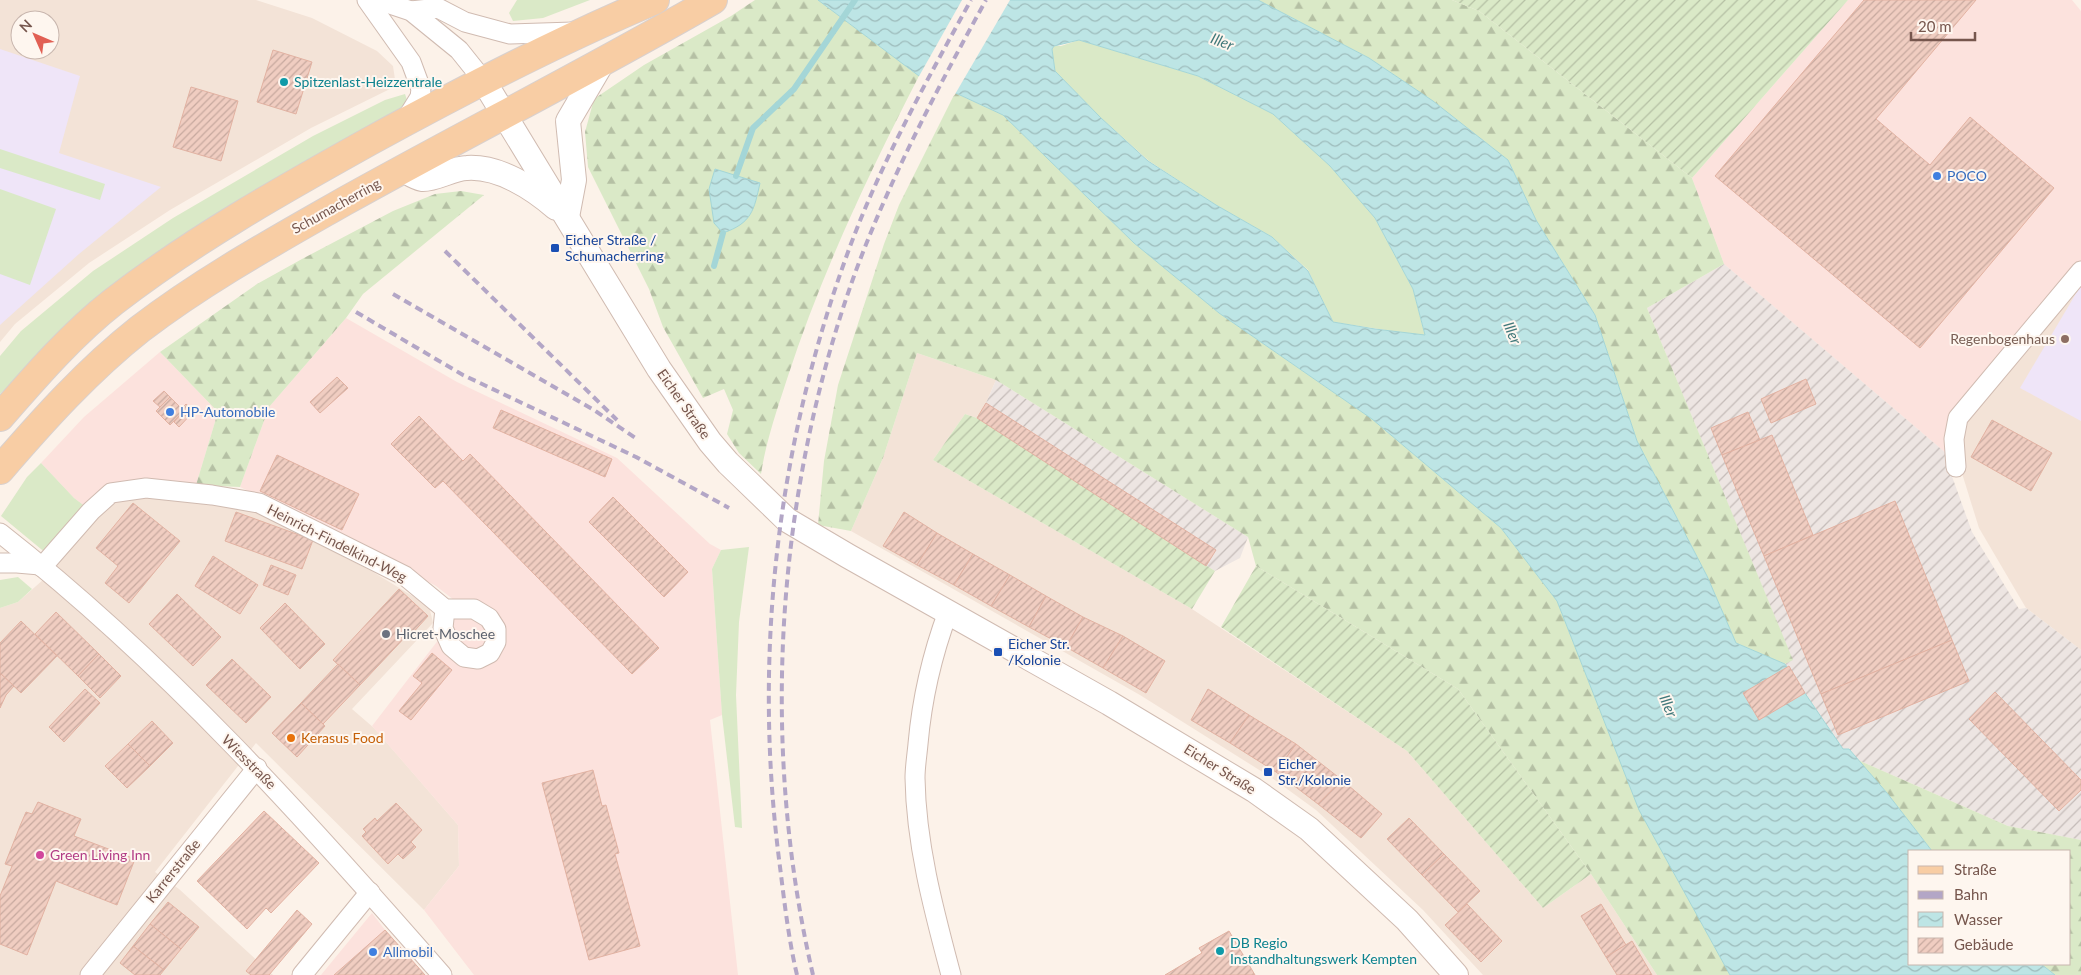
<svg xmlns="http://www.w3.org/2000/svg" width="2081" height="975" viewBox="0 0 2081 975" font-family="Lato,sans-serif">
	<style>
		.residential { fill: #f3e3d7; fill-rule: evenodd }
		.commercial { fill: #fce2dd }
		.industrial { fill: url(#industrial-furrows) }
		.education { fill: #efe5f8 }
		.grass { fill: #dae9c7 }
		.forest { fill: url(#forest-firs) }
		.garden { fill: url(#garden-furrows) }
		.water { fill: url(#water-waves); stroke: #a4d6d7; fill-rule: evenodd }
		.pier { fill: #fcf2e9 }
		.lines { fill: none; stroke-linecap: round; stroke-linejoin: round }
		.stream { stroke: #a4d6d7; stroke-width: 6 }
		.building { fill: url(#building-hatch); stroke: #e2b2a2 }
		.minor-casing { stroke: #d0bbb1; stroke-width: 21 }
		.tertiary-casing { stroke: #d0bbb1; stroke-width: 26 }
		.primary-casing { stroke: #d9d0cd; stroke-width: 30 }
		.minor { stroke: #fff; stroke-width: 19 }
		.tertiary { stroke: #fff; stroke-width: 24 }
		.primary { stroke: #f8cda4; stroke-width: 28 }
		.rail { stroke: #b3a6c6; stroke-width: 4; stroke-dasharray: 8 5; stroke-linecap: butt }
		.culture-dot { fill: #0f9aa8; stroke: #fef6ef; stroke-width: 2 }
		.shop-dot { fill: #3f7fe0; stroke: #fef6ef; stroke-width: 2 }
		.transit-dot { fill: #1a4fb4; stroke: #fef6ef; stroke-width: 2 }
		.education-dot { fill: #8d6e63; stroke: #fef6ef; stroke-width: 2 }
		.worship-dot { fill: #6b7280; stroke: #fef6ef; stroke-width: 2 }
		.food-dot { fill: #e8710a; stroke: #fef6ef; stroke-width: 2 }
		.hotel-dot { fill: #d1479c; stroke: #fef6ef; stroke-width: 2 }
		.labels { text-anchor: middle; stroke-width: 4; stroke-linejoin: round; paint-order: stroke }
		.culture-label { font-size: 14px; fill: #0d838f; stroke: #fef6ef; text-anchor: start }
		.shop-label { font-size: 14px; fill: #366cbe; stroke: #fef6ef; text-anchor: start }
		.street-label { font-size: 14px; fill: #76564d; stroke: #fef6ef }
		.transit-label { font-size: 14px; fill: #164399; stroke: #fef6ef; text-anchor: start }
		.education-label { font-size: 14px; fill: #785e54; stroke: #fef6ef; text-anchor: end }
		.worship-label { font-size: 14px; fill: #5b616d; stroke: #fef6ef; text-anchor: start }
		.food-label { font-size: 14px; fill: #c56008; stroke: #fef6ef; text-anchor: start }
		.hotel-label { font-size: 14px; fill: #b23c85; stroke: #fef6ef; text-anchor: start }
		.water-label { font-size: 15px; font-style: italic; fill: #40787a; stroke: #fef6ef }
	</style>
	<defs>
		<pattern id="industrial-furrows" width="10" height="10" patternUnits="userSpaceOnUse" patternTransform="scale(1.25)"><rect width="10" height="10" fill="#ede5e2"/><path d="M-1 1l2-2M0 10L10 0M9 11l2-2" fill="none" stroke="#c5bcb9"/></pattern>
		<pattern id="forest-firs" width="22" height="20" patternUnits="userSpaceOnUse" patternTransform="scale(1.25)"><rect width="22" height="20" fill="#dae9c7"/><path d="M5 1l3.5 6h-7zM16 11l3.5 6h-7z" fill="#b5c0a4"/></pattern>
		<pattern id="garden-furrows" width="10" height="10" patternUnits="userSpaceOnUse" patternTransform="scale(1.25)"><rect width="10" height="10" fill="#dae9c7"/><path d="M-1 1l2-2M0 10L10 0M9 11l2-2" fill="none" stroke="#b5c0a4"/></pattern>
		<pattern id="water-waves" width="16" height="10" patternUnits="userSpaceOnUse" patternTransform="scale(1.25)"><rect width="16" height="10" fill="#bde5e5"/><path d="M0 5q4-4 8 0t8 0" fill="none" stroke="#9ebcbc"/></pattern>
		<pattern id="building-hatch" width="6" height="6" patternUnits="userSpaceOnUse" patternTransform="scale(1.25)"><rect width="6" height="6" fill="#f0cdc1"/><path d="M-1 1l2-2M0 6l6-6M5 7l2-2" fill="none" stroke="#c7a99f"/></pattern>
	</defs>
	<rect width="100%" height="100%" fill="#fcf2e9"/>
	<g class="residential">
		<path d="M0,0H256L312,18L377,51L393,66L396,86L311,128L170,210L89,263L15,324L0,342ZM20,20H50V50H20Z"/>
		<path d="M2081,278V650L2026,608L1979,528L1960,467L1963,419Z"/>
		<path d="M917,353L996,380L986,403L977,418L965,414L933,460L1192,609L1407,751L1543,908L1591,874L1657,975H1483L1423,910L1316,810L1272,778L1140,695L851,531L883,458Z"/>
		<path d="M148,492L256,511L373,572L429,606L433,623L352,709L374,728L458,825L459,866L424,910L256,743L155,872L179,889L273,975H0V608L18,602L44,579L115,498Z"/>
	</g>
	<g class="commercial">
		<path d="M1848,0H2072L2081,11V261L1954,412L1947,454L1724,264L1692,178Z"/>
		<path d="M346,318L457,382L617,458L710,544L721,550L712,569L722,715L710,720L738,975H474L424,910L459,866L458,825L372,726L456,617L454,600L436,586L371,551L240,487L269,407Z"/>
		<path d="M160,352L218,412L196,485L86,507L74,498L41,463L84,417Z"/>
		<path d="M372,913L385,930L425,975H321Z"/>
	</g>
	<g class="industrial">
		<path d="M1724,264L1947,454L1949,468L1972,532L2019,609L2026,608L2081,650V840L2008,826L1858,760L1849,749H1843L1785,664L1792,659L1647,308Z"/>
		<path d="M996,380L1248,537L1240,558L1215,571L977,418L986,403Z"/>
	</g>
	<g class="education">
		<path d="M0,49L80,76L59,153L161,187L79,254L0,325Z"/>
		<path d="M2081,285V421L2020,388Z"/>
	</g>
	<g class="grass">
		<path d="M517,0H590L543,18L513,21L509,13Z"/>
		<path d="M1079,40L1198,76L1273,114L1330,166L1375,218L1413,289L1425,336L1333,322L1308,270L1272,237L1216,205L1149,161L1101,118L1055,71L1052,49L1054,46H1061Z"/>
		<path d="M405,94L408,103L400,114L103,297L0,394V356L21,331L93,271L173,218L313,136L385,100Z"/>
		<path d="M0,149L105,184L100,200L0,168Z"/>
		<path d="M0,189L56,209L30,285L0,274Z"/>
		<path d="M41,463L74,498L86,507L47,554L1,516L27,477Z"/>
		<path d="M749,547L739,622L736,695L742,828L735,827L722,715L712,569L721,550Z"/>
		<path d="M18,577L32,589L18,602L0,608V580Z"/>
	</g>
	<g class="forest">
		<path d="M755,0H818L919,76C869,173 821,274 787,379C777,410 766,441 761,474L739,453L727,434L733,410L724,389L703,398L663,327L649,289L588,167L585,132L594,99L644,65L731,16Z"/>
		<path d="M1258,0H1452L1479,11L1692,178L1724,264L1647,308L1793,660L1785,664L1736,643L1707,576L1637,441L1595,315L1536,220L1508,160L1433,101L1369,58Z"/>
		<path d="M955,93L1003,115L1134,243L1219,313L1372,419L1501,528L1557,601L1640,810L1730,975H1657L1591,874L1458,689L1256,566L1248,537L996,380L917,353L883,458L851,531L818,525L824,461L838,385L884,244L899,205Z"/>
		<path d="M461,191L484,195L363,294L346,318L269,407L240,487L196,485L218,412L160,352L257,284L302,259L393,211L435,194Z"/>
		<path d="M1858,760L2008,826L2081,840V975H2055L2041,964H2070V851H1932L1887,793Z"/>
	</g>
	<g class="garden">
		<path d="M1452,0H1848L1692,178L1479,11Z"/>
		<path d="M965,414L977,418L1215,571L1192,609L933,460Z"/>
		<path d="M1256,566L1458,689L1591,874L1543,908L1407,751L1221,627Z"/>
	</g>
	<g class="water">
		<path d="M818,0H1258L1369,58L1433,101L1508,160L1536,220L1595,315L1637,441L1707,576L1736,643L1785,664L1843,749H1849L1887,793L1932,851H1910V964H2041L2055,975H1730L1639,810L1557,601L1501,528L1372,419L1219,313L1134,243L1003,115L919,76ZM1079,40L1198,76L1273,114L1330,166L1375,218L1413,289L1425,335L1375,329L1333,322L1308,271L1272,237L1216,205L1148,161L1101,118L1055,71L1052,49L1054,46Z"/>
		<path d="M715,169L760,183C754,210 752,223 723,233L714,223L709,189Z"/>
	</g>
	<path class="pier" d="M962,0H1010L954,96L918,78Z"/>
	<g class="lines">
		<g class="stream">
			<path d="M736,176L753,128L794,89L855,0"/>
			<path d="M714,266L723,233"/>
		</g>
	</g>
	<g class="building">
		<path d="M1864,0H1976L1876,119L1930,165L1970,117L2054,188L1920,348L1715,176Z"/>
		<path d="M273,50L312,62L296,114L257,102Z"/>
		<path d="M191,87L238,101L221,161L173,147Z"/>
		<path d="M337,377L348,388L320,413L310,402Z"/>
		<path d="M1806,379L1816,404L1771,423L1761,399Z"/>
		<path d="M164,391L170,397L160,407L153,401Z"/>
		<path d="M170,397L184,411L170,425L156,411Z"/>
		<path d="M986,403L1216,550L1206,566L977,418Z"/>
		<path d="M186,404L194,411L179,427L174,422L184,411L182,408Z"/>
		<path d="M501,410L612,459L605,477L493,428Z"/>
		<path d="M1748,412L1760,440L1722,455L1711,428Z"/>
		<path d="M419,416L463,461L470,454L659,648L632,674L443,481L435,488L391,444Z"/>
		<path d="M1992,420L2052,453L2031,491L1971,457Z"/>
		<path d="M1772,435L1813,535L1764,556L1722,455Z"/>
		<path d="M277,455L359,494L342,530L260,491Z"/>
		<path d="M613,497L688,572L664,597L589,522Z"/>
		<path d="M1895,501L1952,640L1821,694L1764,556Z"/>
		<path d="M133,503L180,541L129,603L105,583L118,566L96,548Z"/>
		<path d="M236,512L313,540L302,569L225,541Z"/>
		<path d="M904,512L937,533L917,565L883,546Z"/>
		<path d="M937,533L973,554L954,585L917,565Z"/>
		<path d="M973,554L1010,575L991,606L954,585Z"/>
		<path d="M213,556L258,585L240,614L195,586Z"/>
		<path d="M271,565L296,575L288,595L263,585Z"/>
		<path d="M1010,575L1046,596L1029,627L991,606Z"/>
		<path d="M399,589L428,616L410,636L408,634L360,685L333,660Z"/>
		<path d="M177,594L221,637L193,666L149,624Z"/>
		<path d="M1046,596L1083,617L1066,647L1029,627Z"/>
		<path d="M285,603L325,644L300,669L260,628Z"/>
		<path d="M56,612L99,654L78,676L35,634Z"/>
		<path d="M1083,617L1123,636L1103,668L1066,647Z"/>
		<path d="M21,621L57,656L21,693L0,673V643Z"/>
		<path d="M1123,636L1165,661L1146,693L1103,668Z"/>
		<path d="M1952,640L1969,681L1838,735L1821,694Z"/>
		<path d="M432,653L452,670L411,720L399,711L422,683L413,676Z"/>
		<path d="M99,654L121,676L100,698L78,676Z"/>
		<path d="M232,659L271,697L246,723L206,685Z"/>
		<path d="M338,664L360,685L323,724L301,703Z"/>
		<path d="M1789,666L1805,693L1759,720L1743,693Z"/>
		<path d="M0,673L14,686L6,695L0,708Z"/>
		<path d="M85,689L100,703L64,742L49,727Z"/>
		<path d="M1208,689L1249,715L1230,743L1191,720Z"/>
		<path d="M1995,692L2081,780V790L2059,811L1969,719Z"/>
		<path d="M301,703L325,726L297,757L272,733Z"/>
		<path d="M1249,715L1296,744L1276,772L1230,743Z"/>
		<path d="M152,721L173,743L150,766L128,744Z"/>
		<path d="M128,744L150,766L127,788L105,766Z"/>
		<path d="M1296,744L1342,780L1318,804L1276,772Z"/>
		<path d="M593,770L602,806L606,805L619,853L615,854L640,946L589,960L542,783Z"/>
		<path d="M1342,780L1382,814L1361,838L1318,804Z"/>
		<path d="M38,802L81,819L74,836L135,859L117,905L56,881L27,955L0,944V896L12,866L5,864L20,826L26,812L32,814Z"/>
		<path d="M396,803L422,830L411,842L416,847L403,859L398,854L388,864L362,836L366,832L363,829L375,818L377,821Z"/>
		<path d="M264,811L319,863L271,913L266,908L247,929L197,881Z"/>
		<path d="M1409,818L1444,854L1422,875L1387,839Z"/>
		<path d="M1444,854L1480,891L1458,912L1422,875Z"/>
		<path d="M168,902L199,927L181,949L150,924Z"/>
		<path d="M1467,904L1502,941L1481,962L1445,925Z"/>
		<path d="M1601,904L1626,945L1606,957L1581,916Z"/>
		<path d="M297,910L312,924L269,975H251L246,971Z"/>
		<path d="M150,924L181,949L164,970L133,946Z"/>
		<path d="M385,930L425,975H334Z"/>
		<path d="M1229,931L1255,975H1165L1202,953L1199,948Z"/>
		<path d="M1632,941L1652,975H1617L1606,957Z"/>
		<path d="M133,946L164,970L160,975H135L120,963Z"/>
	</g>
	<g class="lines">
		<defs>
			<g id="minor">
				<path d="M367,0L411,62L421,89L420,97L405,121"/>
				<path d="M378,0L411,11L459,50L483,80"/>
				<path d="M411,11L438,8L465,22L510,34L573,32"/>
				<path d="M1956,467L1954,439L1958,418L2081,271"/>
				<path d="M0,533C165,662 305,818 442,975"/>
				<path d="M0,563H17L40,565"/>
				<path d="M42,567L91,511L111,493L146,488L212,495L259,503L405,576L445,609H474L489,618L496,629V642L490,653L478,659L464,657L451,646L443,628L445,609"/>
				<path d="M948,612C932,655 922,698 918,744C917,755 915,767 915,778C916,845 934,911 951,975"/>
				<path d="M90,975L257,768"/>
				<path d="M302,975L370,892"/>
			</g>
			<g id="tertiary">
				<path d="M483,80L659,369L710,442L728,463L787,520L848,556L1109,703L1254,790L1309,829L1407,920L1456,975"/>
				<path d="M401,169C407,172 416,178 422,179C435,180 453,168 467,168C499,166 533,188 556,208"/>
				<path d="M567,217L574,180L568,121L602,63"/>
			</g>
			<g id="primary">
				<path d="M0,417C35,377 71,335 113,302C193,240 282,190 370,141C463,90 557,41 655,0"/>
				<path d="M0,470C43,420 88,370 140,329C204,280 275,241 345,201C467,133 592,70 713,0"/>
			</g>
		</defs>
		<use href="#minor" class="minor-casing"/>
		<use href="#tertiary" class="tertiary-casing"/>
		<use href="#primary" class="primary-casing"/>
		<use href="#minor" class="minor"/>
		<use href="#tertiary" class="tertiary"/>
		<use href="#primary" class="primary"/>
		<g class="rail">
			<path d="M445,251L617,420"/>
			<path d="M393,294L594,410L637,439"/>
			<path d="M356,312L463,375L636,457L729,508"/>
			<path d="M797,975C788,937 784,898 779,859C753,654 777,446 848,252C880,164 926,82 971,0"/>
			<path d="M813,975C760,747 775,497 854,276C889,180 937,89 986,0"/>
		</g>
	</g>
	<g class="culture-dot">
		<circle cx="284" cy="82" r="5"/>
		<circle cx="1220" cy="951" r="5"/>
	</g>
	<g class="shop-dot">
		<circle cx="1937" cy="176" r="5"/>
		<circle cx="170" cy="412" r="5"/>
		<circle cx="373" cy="952" r="5"/>
	</g>
	<g class="transit-dot">
		<rect x="550" y="243" width="10" height="10" rx="2.5"/>
		<rect x="993" y="647" width="10" height="10" rx="2.5"/>
		<rect x="1263" y="767" width="10" height="10" rx="2.5"/>
	</g>
	<circle class="education-dot" cx="2065" cy="339" r="5"/>
	<circle class="worship-dot" cx="386" cy="634" r="5"/>
	<circle class="food-dot" cx="291" cy="738" r="5"/>
	<circle class="hotel-dot" cx="40" cy="855" r="5"/>
	<g class="labels">
		<g class="culture-label">
			<text x="294" y="87">Spitzenlast-Heizzentrale</text>
			<text x="1230" y="948">DB Regio<tspan x="1230" dy="16">Instandhaltungswerk Kempten</tspan></text>
		</g>
		<g class="shop-label">
			<text x="1947" y="181">POCO</text>
			<text x="180" y="417">HP-Automobile</text>
			<text x="383" y="957">Allmobil</text>
		</g>
		<g class="street-label">
			<text transform="translate(336 206) rotate(-29)" y="5">Schumacherring</text>
			<text transform="translate(684 404) rotate(55)" y="5">Eicher Straße</text>
			<text transform="translate(337 543) rotate(27)" y="5">Heinrich-Findelkind-Weg</text>
			<text transform="translate(249 762) rotate(45)" y="5">Wiesstraße</text>
			<text transform="translate(1220 769) rotate(32)" y="5">Eicher Straße</text>
			<text transform="translate(173 871) rotate(-51)" y="5">Karrerstraße</text>
		</g>
		<g class="transit-label">
			<text x="565" y="245">Eicher Straße /<tspan x="565" dy="16">Schumacherring</tspan></text>
			<text x="1008" y="649">Eicher Str.<tspan x="1008" dy="16">/Kolonie</tspan></text>
			<text x="1278" y="769">Eicher<tspan x="1278" dy="16">Str./Kolonie</tspan></text>
		</g>
		<g class="education-label">
			<text x="2055" y="344">Regenbogenhaus</text>
		</g>
		<g class="worship-label">
			<text x="396" y="639">Hicret-Moschee</text>
		</g>
		<g class="food-label">
			<text x="301" y="743">Kerasus Food</text>
		</g>
		<g class="hotel-label">
			<text x="50" y="860">Green Living Inn</text>
		</g>
		<g class="water-label">
			<text transform="translate(1222 42) rotate(21)" y="5">Iller</text>
			<text transform="translate(1512 333) rotate(67)" y="5">Iller</text>
			<text transform="translate(1668 706) rotate(67)" y="5">Iller</text>
		</g>
	</g>
	<rect x="1908" y="850" width="162" height="115" fill="#fef6ef" stroke="#c8b6ae"/>
	<rect x="1918" y="866" width="25" height="8" fill="#f8cda4" stroke="#c8b6ae"/>
	<text x="1954" y="875" font-size="15" fill="#76564d">Straße</text>
	<rect x="1918" y="891" width="25" height="8" fill="#b3a6c6" stroke="#c8b6ae"/>
	<text x="1954" y="900" font-size="15" fill="#76564d">Bahn</text>
	<rect x="1918" y="912" width="25" height="15" fill="url(#water-waves)" stroke="#c8b6ae"/>
	<text x="1954" y="925" font-size="15" fill="#76564d">Wasser</text>
	<rect x="1918" y="938" width="25" height="15" fill="url(#building-hatch)" stroke="#c8b6ae"/>
	<text x="1954" y="950" font-size="15" fill="#76564d">Gebäude</text>
	<g transform="translate(35 35) rotate(315)"><circle r="24" fill="#fef6ef" stroke="#c8b6ae"/>
	<path d="M0-4L9 19L0 12L-9 19Z" fill="#e15f53"/>
	<text y="-8" font-size="14" font-weight="bold" text-anchor="middle" fill="#76564d">N</text>
	</g>
	<path d="M1911 32v8h64v-8" fill="none" stroke="#76564d" stroke-width="2.5"/>
	<text x="1918" y="32" font-size="15" fill="#76564d" stroke="#fef6ef" stroke-width="4" paint-order="stroke">20 m</text>
</svg>
